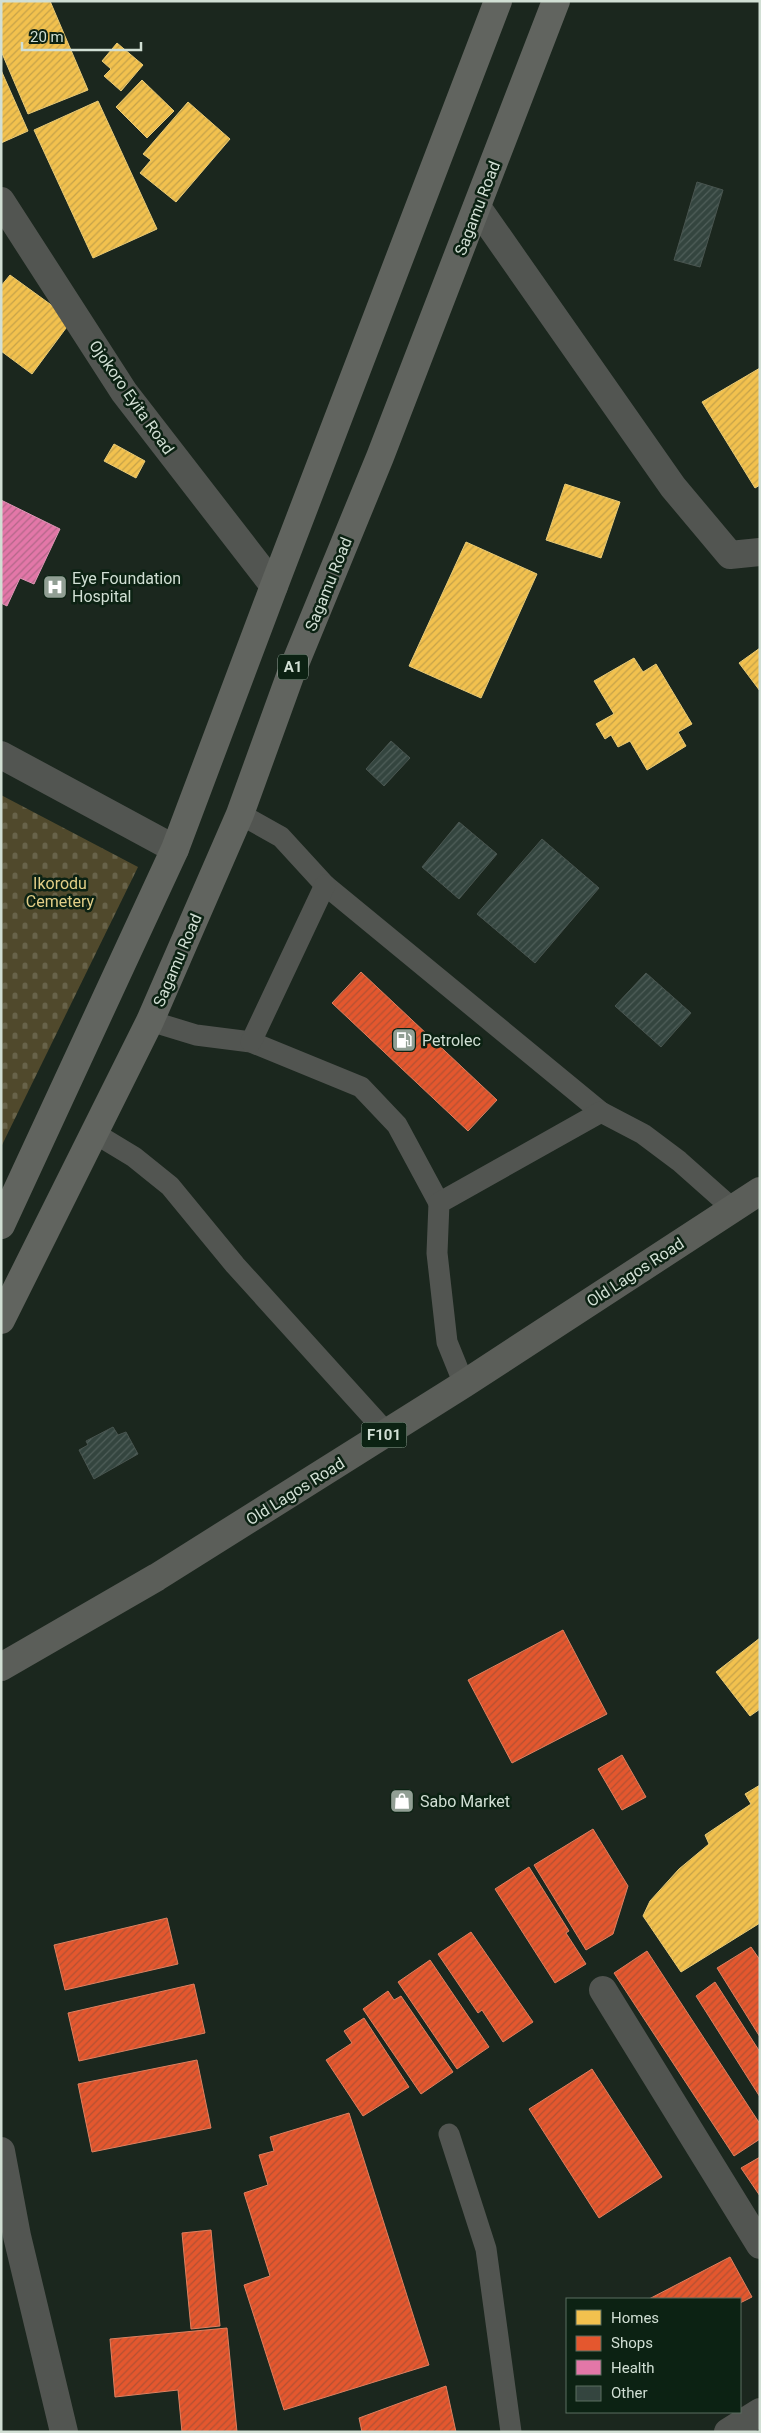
<svg xmlns="http://www.w3.org/2000/svg" width="761" height="2433" viewBox="0 0 761 2433" font-family="Roboto,sans-serif">
	<style>
		.cemetery { fill: url(#cemetery-stones) }
		.homes { fill: url(#homes-hatch); stroke: #e8ca76 }
		.shops { fill: url(#shops-hatch); stroke: #de8060 }
		.health { fill: url(#health-hatch); stroke: #de96b5 }
		.building { fill: url(#building-hatch); stroke: #495550 }
		.lines { fill: none; stroke-linecap: round; stroke-linejoin: round }
		.lane { stroke: #525551; stroke-width: 21 }
		.street { stroke: #525551; stroke-width: 28 }
		.primary { stroke: #5b5e59; stroke-width: 28 }
		.highway { stroke: #61645f; stroke-width: 28 }
		.labels { text-anchor: middle; stroke-width: 5; stroke-linejoin: round; paint-order: stroke }
		.shield { fill: #0c2213; stroke: #96a69a; stroke-width: 1 }
		.shield-label { font-size: 15px; font-weight: bold; fill: #d1dfd4 }
		.street-label { font-size: 16px; fill: #d1dfd4; stroke: #0c2213 }
		.poi-label { font-size: 16px; fill: #d1dfd4; stroke: #0c2213; text-anchor: start }
		.park-label { font-size: 16px; fill: #e2ce87; stroke: #0c2213 }
	</style>
	<defs>
		<pattern id="cemetery-stones" width="16" height="16" patternUnits="userSpaceOnUse" patternTransform="scale(1.25)"><rect width="16" height="16" fill="#50492c"/><path d="M2 7V4a2 2 0 0 1 4 0v3zM10 15v-3a2 2 0 0 1 4 0v3z" fill="#68634a"/></pattern>
		<pattern id="homes-hatch" width="6" height="6" patternUnits="userSpaceOnUse" patternTransform="scale(1.25)"><rect width="6" height="6" fill="#f2c14e"/><path d="M-1 1l2-2M0 6l6-6M5 7l2-2" fill="none" stroke="#c5a24a"/></pattern>
		<pattern id="shops-hatch" width="6" height="6" patternUnits="userSpaceOnUse" patternTransform="scale(1.25)"><rect width="6" height="6" fill="#e4572e"/><path d="M-1 1l2-2M0 6l6-6M5 7l2-2" fill="none" stroke="#b25133"/></pattern>
		<pattern id="health-hatch" width="6" height="6" patternUnits="userSpaceOnUse" patternTransform="scale(1.25)"><rect width="6" height="6" fill="#e377a8"/><path d="M-1 1l2-2M0 6l6-6M5 7l2-2" fill="none" stroke="#b26789"/></pattern>
		<pattern id="building-hatch" width="6" height="6" patternUnits="userSpaceOnUse" patternTransform="scale(1.25)"><rect width="6" height="6" fill="#34453f"/><path d="M-1 1l2-2M0 6l6-6M5 7l2-2" fill="none" stroke="#505f5a"/></pattern>
	</defs>
	<rect width="100%" height="100%" fill="#1b271e"/>
	<path class="cemetery" d="M1,795L138,867L1,1147Z"/>
	<g class="homes">
		<path d="M1,1H50L88,90L28,114L1,51Z"/>
		<path d="M117,43L143,65L121,91L104,76L111,69L102,61Z"/>
		<path d="M1,70L28,131L1,143Z"/>
		<path d="M142,80L174,111L147,138L116,107Z"/>
		<path d="M98,101L157,229L93,258L34,130Z"/>
		<path d="M188,102L230,139L176,202L140,173L151,160L143,154Z"/>
		<path d="M10,275L72,320L32,374L1,351V286Z"/>
		<path d="M760,368V485L755,488L702,402Z"/>
		<path d="M114,444L145,461L136,478L104,461Z"/>
		<path d="M565,484L620,502L601,558L546,540Z"/>
		<path d="M466,542L537,574L481,698L409,666Z"/>
		<path d="M760,648V691L739,663Z"/>
		<path d="M634,658L643,672L656,664L692,724L678,732L686,746L647,770L630,741L618,747L611,735L605,739L596,724L614,714L594,681Z"/>
		<path d="M760,1638V1709L750,1716L716,1672Z"/>
		<path d="M760,1785V1923L681,1972L643,1916L650,1901L679,1869L709,1844L705,1835L751,1804L745,1794Z"/>
	</g>
	<g class="shops">
		<path d="M361,972L497,1100L468,1131L332,1003Z"/>
		<path d="M563,1630L607,1714L512,1763L468,1680Z"/>
		<path d="M622,1755L646,1797L622,1810L598,1769Z"/>
		<path d="M593,1829L628,1886L613,1934L586,1950L534,1865Z"/>
		<path d="M529,1867L569,1931L566,1933L586,1964L555,1983L495,1889Z"/>
		<path d="M167,1918L178,1964L65,1990L54,1945Z"/>
		<path d="M471,1932L533,2022L503,2042L482,2010L478,2013L438,1954Z"/>
		<path d="M751,1947L760,1960V2037L717,1968Z"/>
		<path d="M647,1951L760,2124V2139L734,2156L614,1973Z"/>
		<path d="M430,1960L489,2047L457,2069L398,1982Z"/>
		<path d="M715,1982L760,2052V2097L696,1996Z"/>
		<path d="M194,1984L205,2033L79,2061L68,2013Z"/>
		<path d="M388,1991L394,2000L401,1996L453,2072L421,2094L363,2009Z"/>
		<path d="M364,2018L409,2087L363,2116L326,2060L352,2043L344,2031Z"/>
		<path d="M197,2060L211,2128L92,2152L78,2084Z"/>
		<path d="M592,2069L662,2177L599,2218L529,2109Z"/>
		<path d="M349,2113L429,2365L284,2410L244,2285L270,2276L244,2193L268,2185L259,2155L274,2151L270,2137Z"/>
		<path d="M760,2157V2196L741,2168Z"/>
		<path d="M211,2230L220,2326L191,2329L182,2233Z"/>
		<path d="M730,2257L752,2297L740,2303V2299H649Z"/>
		<path d="M227,2328L237,2432H182L178,2390L115,2397L110,2339Z"/>
		<path d="M446,2386L456,2432H362L359,2418Z"/>
	</g>
	<path class="health" d="M1,500L60,529L34,584L20,578L7,606L1,603Z"/>
	<g class="building">
		<path d="M697,182L723,190L700,267L674,260Z"/>
		<path d="M391,741L410,758L384,786L366,769Z"/>
		<path d="M459,822L497,854L459,899L422,867Z"/>
		<path d="M542,839L599,888L535,963L477,914Z"/>
		<path d="M646,973L691,1013L661,1047L615,1006Z"/>
		<path d="M113,1427L118,1435L126,1432L138,1454L94,1479L79,1450L88,1445L86,1441Z"/>
	</g>
	<g class="lines">
		<g class="lane">
			<path d="M240,814L281,837L325,885L601,1112"/>
			<path d="M150,1021L196,1035L251,1042L361,1087L397,1125L439,1203"/>
			<path d="M251,1042L325,885"/>
			<path d="M96,1134L134,1157L170,1186L235,1265L387,1433"/>
			<path d="M464,1384L447,1342L437,1253L439,1203L601,1112L643,1134L679,1161L732,1208"/>
			<path d="M449,2134L486,2249L511,2432"/>
		</g>
		<g class="street">
			<path d="M1,201L124,392L274,586"/>
			<path d="M477,207L673,487L730,555L760,552"/>
			<path d="M1,755L175,849"/>
			<path d="M603,1990L760,2245"/>
			<path d="M1,2151L17,2236L64,2432"/>
			<path d="M728,2432L760,2412"/>
		</g>
		<path class="primary" d="M1,1667L157,1577L464,1384L760,1191"/>
		<g class="highway">
			<path d="M1,1225L175,849L274,586L498,1"/>
			<path d="M1,1320L150,1021L240,814L290,676L380,457L556,1"/>
		</g>
	</g>
	<defs>
		<symbol id="hospital-square" viewBox="-11 -11 22 22"><rect x="-9" y="-9" width="18" height="18" rx="4" fill="#919f94" stroke="#0c2213"/><path d="M-5-5h3v3.5h4V-5h3V5h-3V1.5h-4V5h-3Z" fill="#fff"/></symbol>
		<symbol id="fuel-square" viewBox="-11 -11 22 22"><rect x="-9" y="-9" width="18" height="18" rx="4" fill="#919f94" stroke="#0c2213"/><path d="M-5.5-6h7V0h2V4h1.3V-2.5L3-4.5l.8-.8L6-3V5H2.5V1h-1V6h-7ZM-4.2-4.7v3.2H.2V-4.7Z" fill="#fff"/></symbol>
		<symbol id="shop-square" viewBox="-11 -11 22 22"><rect x="-9" y="-9" width="18" height="18" rx="4" fill="#919f94" stroke="#0c2213"/><path d="M-5-2.5h2.3a2.7 3.5 0 0 1 5.4 0H5L5.5 6h-11ZM-1.5-2.5h3a1.5 2.3 0 0 0-3 0Z" fill="#fff"/></symbol>
	</defs>
	<g fill-rule="evenodd">
		<use href="#hospital-square" x="41" y="573" width="28" height="28"/>
		<use href="#fuel-square" x="390" y="1026" width="28" height="28"/>
		<use href="#shop-square" x="388" y="1787" width="28" height="28"/>
	</g>
	<g class="labels">
		<g class="shield">
			<rect x="278" y="654.5" width="30" height="25" rx="4"/>
			<rect x="361.5" y="1422.5" width="45" height="25" rx="4"/>
		</g>
		<g class="shield-label">
			<text x="293" y="672">A1</text>
			<text x="384" y="1440">F101</text>
		</g>
		<g class="street-label">
			<text transform="translate(477 208) rotate(-69)" y="6">Sagamu Road</text>
			<text transform="translate(132 397) rotate(55)" y="6">Ojokoro Eyita Road</text>
			<text transform="translate(328 584) rotate(-68)" y="6">Sagamu Road</text>
			<text transform="translate(177 960) rotate(-67)" y="6">Sagamu Road</text>
			<text transform="translate(635 1272) rotate(-33)" y="6">Old Lagos Road</text>
			<text transform="translate(295 1491) rotate(-32)" y="6">Old Lagos Road</text>
		</g>
		<g class="poi-label">
			<text x="72" y="584">Eye Foundation<tspan x="72" dy="18">Hospital</tspan></text>
			<text x="422" y="1046">Petrolec</text>
			<text x="420" y="1807">Sabo Market</text>
		</g>
		<g class="park-label">
			<text x="60" y="889">Ikorodu<tspan x="60" dy="18">Cemetery</tspan></text>
		</g>
	</g>
	<rect width="761" height="2433" fill="none" stroke="#d1dfd4" stroke-width="5"/>
	<rect x="566" y="2298" width="175" height="115" fill="#0c2213" stroke="#5b6e60"/>
	<rect x="576" y="2310" width="25" height="15" fill="#f2c14e" stroke="#5b6e60"/>
	<text x="611" y="2323" font-size="15" fill="#d1dfd4">Homes</text>
	<rect x="576" y="2336" width="25" height="15" fill="#e4572e" stroke="#5b6e60"/>
	<text x="611" y="2348" font-size="15" fill="#d1dfd4">Shops</text>
	<rect x="576" y="2360" width="25" height="15" fill="#e377a8" stroke="#5b6e60"/>
	<text x="611" y="2373" font-size="15" fill="#d1dfd4">Health</text>
	<rect x="576" y="2386" width="25" height="15" fill="#34453f" stroke="#5b6e60"/>
	<text x="611" y="2398" font-size="15" fill="#d1dfd4">Other</text>
	<path d="M22 42v8h119v-8" fill="none" stroke="#d1dfd4" stroke-width="2.5"/>
	<text x="30" y="42" font-size="15" fill="#d1dfd4" stroke="#0c2213" stroke-width="4" paint-order="stroke">20 m</text>
</svg>
